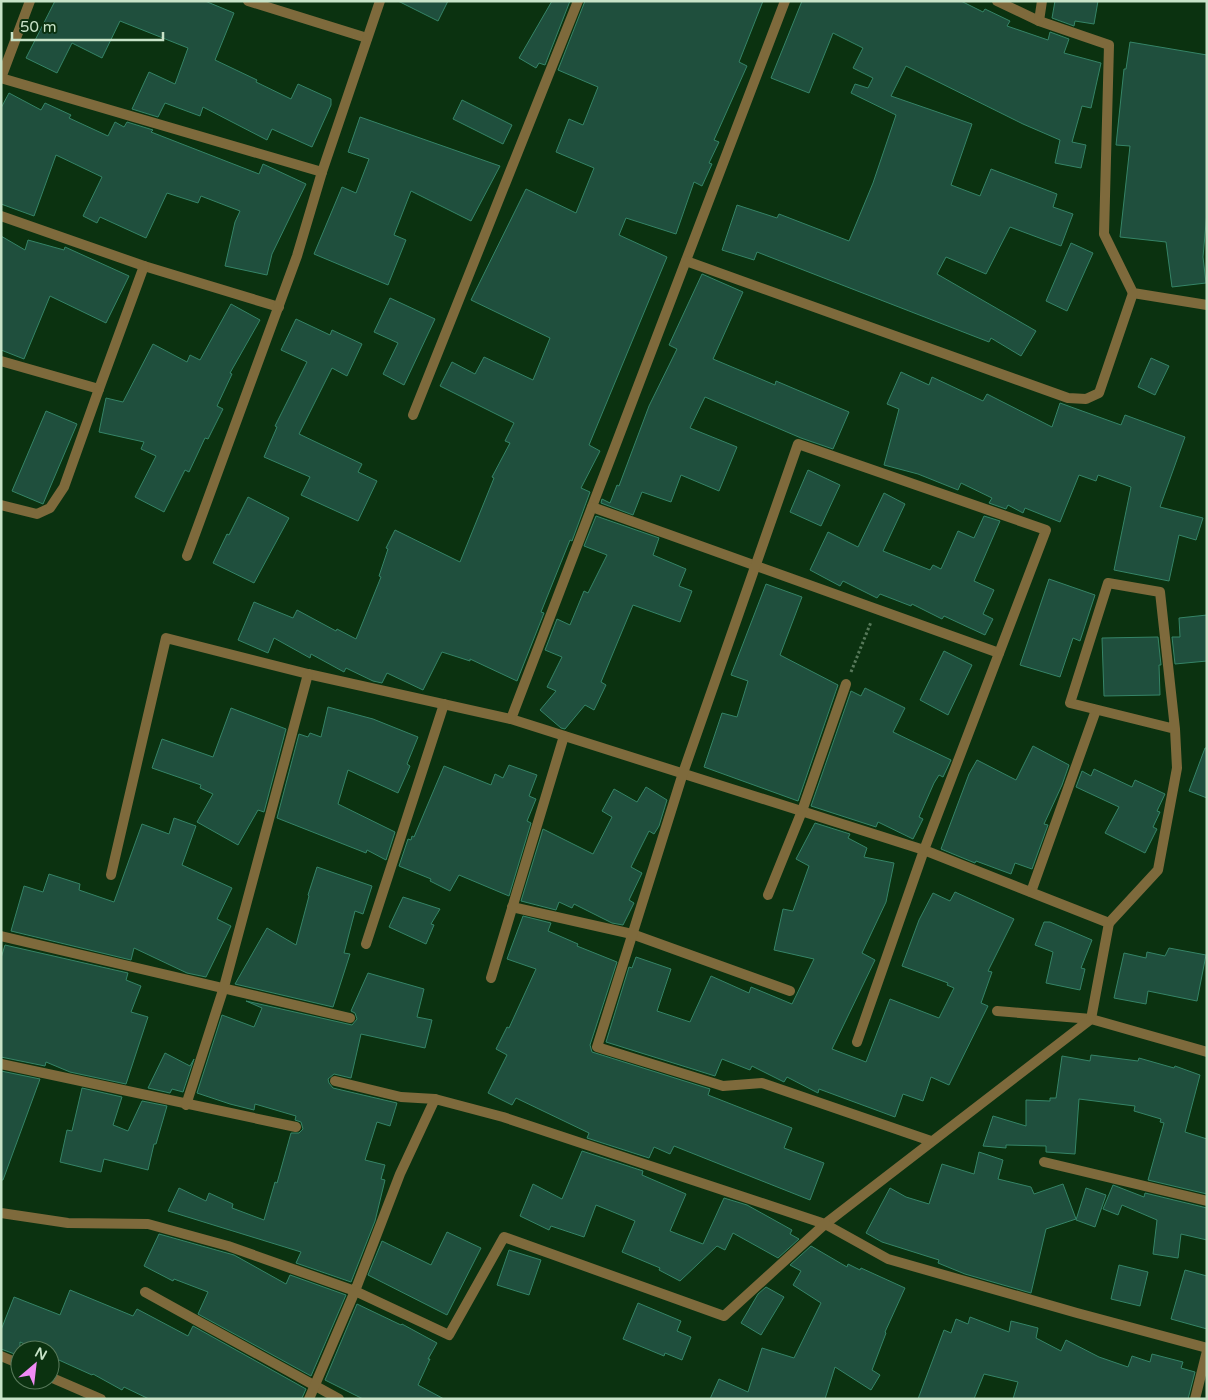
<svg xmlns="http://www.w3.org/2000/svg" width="1208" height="1400" viewBox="0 0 1208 1400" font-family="'Varela Round',sans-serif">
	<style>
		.building { fill: #1f4f3d; stroke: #358467 }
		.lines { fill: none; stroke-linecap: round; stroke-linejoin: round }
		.path { stroke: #57795a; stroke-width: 3; stroke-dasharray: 2.5 2.5; stroke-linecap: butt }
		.street { stroke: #7e6a3c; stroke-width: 10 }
	</style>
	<rect width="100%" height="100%" fill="#0b3210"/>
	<g class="building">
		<path d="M55,1H205L234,13L215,60L257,80L256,82L291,99L298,84L331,99V105L312,147L272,129L267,140L203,107L200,116L165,103L158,117L132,109L149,72L175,84L188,48L120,21L102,58L72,43L57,73L26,58Z"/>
		<path d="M398,1H448L438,21Z"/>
		<path d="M552,1H570L545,65L539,63L536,68L519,58Z"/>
		<path d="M585,1H763L739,62L747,66L714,140L719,142L709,163L712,164L702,186L694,182L676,234L626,218L619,235L667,257L589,445L600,451L581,488L590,492L572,541L570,540L541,612L544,613L517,681L470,659V661L442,652L423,690L387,673L382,683L373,681L346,668L344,672L311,654L310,658L274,638L268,653L238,640L254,602L293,618L297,610L336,631L337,629L356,639L381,577L379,576L388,549L386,548L395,530L460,562L494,478L492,477L510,443L505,441L514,423L440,386L452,362L475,374L484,357L533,380L550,338L471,300L526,189L576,213L594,168L556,152L569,119L583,125L598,87L558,70Z"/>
		<path d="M802,1H961L983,12L985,9L1010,21L1007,26L1048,40L1050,32L1069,39L1064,53L1101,63L1091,108L1082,106L1072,142L1086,145L1081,168L1055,163L1060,140L1023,124L906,66L891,96L972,124L951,185L980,196L991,169L1057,194L1053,207L1073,214L1061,246L1010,227L986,274L946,257L937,274L1036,331L1021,356L991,338L989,342L757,252L754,260L722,250L737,205L777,218L779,214L849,241L873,183L896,115L851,93L855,84L868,88L873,78L853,68L863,48L833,33L809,93L771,78Z"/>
		<path d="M1055,1H1098L1094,24L1075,21L1074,26L1052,18Z"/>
		<path d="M1130,42L1207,55V212L1203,257L1206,283L1172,287L1166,242L1120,237L1130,146L1116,145L1124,69H1126Z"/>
		<path d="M9,93L41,110L45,103L71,115L69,118L108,136L115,122L124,127L127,122L153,130L151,132L259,174L263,164L306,184L272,254L267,275L225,266L235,222L240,211L201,196L198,203L167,193L146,238L100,217L97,223L83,216L102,177L56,155L34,216L1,204V108Z"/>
		<path d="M462,100L512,125L503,144L453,119Z"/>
		<path d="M360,117L500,166L471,221L411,191L394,235L406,240L388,285L314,254L342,187L356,193L369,159L348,152Z"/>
		<path d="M1,236L25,250L28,240L64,250L65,247L129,276L106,323L50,296L24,359L1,350Z"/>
		<path d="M1071,243L1093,253L1067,311L1046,301Z"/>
		<path d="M702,274L743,292L713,359L775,385L776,381L849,412L833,449L801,438L705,397L690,428L737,447L719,491L681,475L671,502L642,492L633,515L601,503L602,499L610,503L617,485L619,486L649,406L677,349L669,345Z"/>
		<path d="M390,298L435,319L404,385L383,374L398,343L374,332Z"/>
		<path d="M231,304L260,320L230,373L232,374L217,406L223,409L208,439L205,438L189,472L185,470L164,512L135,497L156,456L141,449L144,442L99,432L106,398L123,402L153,344L187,362L190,355L200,360Z"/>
		<path d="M296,319L330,335L332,330L362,344L347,376L332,368L299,434L362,464L358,472L377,481L358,521L301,495L310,477L264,457L277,427L275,426L307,362L281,350Z"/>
		<path d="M1151,358L1169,366L1155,395L1138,387Z"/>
		<path d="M901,372L929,385L932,377L983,401L987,394L1052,427L1060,403L1121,425L1125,415L1185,437L1160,507L1203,518L1196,540L1179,535L1169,581L1114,570L1131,487L1098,475L1096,481L1079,475L1060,522L1025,508L1023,513L1008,505L1006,509L989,503L992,498L961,483L958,490L918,474L884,465L899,409L887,404Z"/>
		<path d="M46,411L77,424L43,504L12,491Z"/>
		<path d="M808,470L840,485L821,526L790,512Z"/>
		<path d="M884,493L905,504L883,551L930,570L933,565L941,569L958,531L974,538L984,516L1000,521L974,581L994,590L983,614L993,619L985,635L944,616L942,619L912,604L911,606L880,594L877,598L843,581L840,586L810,570L828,532L858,547Z"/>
		<path d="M248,497L289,518L254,583L213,563L227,534L229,535Z"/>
		<path d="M596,516L659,538L653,555L686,569L679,586L692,591L680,622L633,605L601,682L606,685L594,710L585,705L565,729L561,728L540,710L556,691L547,687L562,657L545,650L557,619L570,625L584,591L588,593L607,555L584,546Z"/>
		<path d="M1049,579L1095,595L1080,641L1073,638L1060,677L1020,665Z"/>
		<path d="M766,584L802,597L780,655L838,685L798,801L704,767L722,713L737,717L748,681L731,675Z"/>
		<path d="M1207,615V661L1175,664L1172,637H1180L1179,618Z"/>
		<path d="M1158,637L1161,665H1159L1160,695L1104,696L1102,638Z"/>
		<path d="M944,651L972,665L948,715L920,700Z"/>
		<path d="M865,688L905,708L893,732L951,760L943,777L939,775L934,783L919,817L923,819L913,839L878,822L876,827L811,806L851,691L861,696Z"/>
		<path d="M328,707L373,719L418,737L407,764L410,766L398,793L348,770L338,804L395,832L386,860L367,850L366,853L277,818L299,734L308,737L310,733L321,737Z"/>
		<path d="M231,708L286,729L264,812L258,810L238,845L197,822L213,794L200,788L201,785L152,768L162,739L213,757Z"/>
		<path d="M1033,746L1069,765L1062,785L1044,824L1048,825L1032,869L1015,863L1011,874L976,861L975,863L941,849L969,774L977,760L1016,780Z"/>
		<path d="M1205,748H1207V798L1189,791Z"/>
		<path d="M509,765L537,775L529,796L536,799L527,821L531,823L509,896L459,875L450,891L430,881L431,879L399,866L408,839L411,840L412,836L414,837L444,766L491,785L495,774L503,778Z"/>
		<path d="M1094,769L1132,787L1135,780L1165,794L1157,811L1160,812L1153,827L1157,829L1145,853L1105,833L1119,807L1076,787L1082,771L1091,776Z"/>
		<path d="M646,787L667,800L659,826L654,834L649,831L631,867L642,873L629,900L634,903L623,925L612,923L574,904L572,908L559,902L556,910L521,901L543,829L593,854L612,817L602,811L614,789L637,802Z"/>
		<path d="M174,818L196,826L182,865L232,888L217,919L231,926L206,977L187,973L134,948L131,960L11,931L24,886L43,892L49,874L80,884L79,890L114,902L142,824L169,834Z"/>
		<path d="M815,823L850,834L848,838L867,848L864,857L894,863L886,902L862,953L875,960L832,1049L866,1062L890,999L939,1018L954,988L947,985L948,983L902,966L919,920L933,893L950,901L955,892L1014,919L988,971L992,972L981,1003L988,1006L949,1085L931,1077L923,1101L903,1094L895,1117L819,1089L818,1093L787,1077L784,1082L752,1066L750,1070L722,1059L715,1076L606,1042L629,967L632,968L636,957L671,969L657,1011L690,1022L711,976L749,993L751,987L792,1004L814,959L774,950L783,909L793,911L809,866L796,859Z"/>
		<path d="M317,867L372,886L363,914L355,911L344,953L350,954L333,1007L235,984L267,928L296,945L309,896L308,895Z"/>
		<path d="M403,897L440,909L431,924L434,925L426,944L389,927Z"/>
		<path d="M523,916L551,923L548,931L578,944L577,946L617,962L590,1045L592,1052L710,1089L708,1095L792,1128L784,1148L824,1163L810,1200L674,1146L670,1154L654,1147L649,1158L587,1138L589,1133L516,1098L512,1105L488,1093L507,1055L496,1049L507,1027L509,1028L536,969L507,959Z"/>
		<path d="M1044,922H1050L1092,940L1081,968L1085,969L1080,990L1046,983L1053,952L1035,945Z"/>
		<path d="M5,945L128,973L126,980L141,986L131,1012L148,1017L126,1084L70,1072L46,1062L45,1066L1,1057V958Z"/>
		<path d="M1169,948L1206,955L1197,1001L1148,991L1146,1004L1114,998L1124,953L1146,958L1147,952L1165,956Z"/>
		<path d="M368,973L424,989L417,1017L432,1020L425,1048L361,1034L351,1078L334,1074L328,1079L329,1083L333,1088L397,1103L390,1126L377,1122L365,1160L385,1165L381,1179L385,1180L375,1221L351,1282L296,1263L301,1252L168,1211L179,1188L206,1201L209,1193L233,1204L232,1208L264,1220L275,1182L277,1183L291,1133H299L303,1129L301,1122L295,1120L296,1116L255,1104L254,1110L230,1104L197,1093L222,1015L254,1027L262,1008L246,1001L352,1025L357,1019L355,1013L351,1011Z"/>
		<path d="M165,1053L190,1066L194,1059L183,1092L172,1089L170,1093L148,1088Z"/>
		<path d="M1091,1055L1138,1061L1139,1058L1174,1068L1175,1066L1200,1075L1185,1132L1207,1139V1194L1148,1180L1164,1123L1160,1122L1161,1119L1134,1111L1135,1106L1079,1099L1075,1154L1046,1152V1146L1006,1145V1148L983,1146L993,1116L1026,1126V1100L1050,1101V1098H1056L1062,1056L1090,1061Z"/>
		<path d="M1,1071L40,1079L3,1180H1Z"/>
		<path d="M82,1088L122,1097L113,1125L128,1131L142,1101L167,1106L156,1144H154L148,1170L104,1159L101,1172L60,1162L67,1130L72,1131Z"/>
		<path d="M582,1151L643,1171L642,1175L686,1194L670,1231L703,1244L724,1198L747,1205L792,1230L790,1234L799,1239L778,1258L733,1233L725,1250L717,1246L680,1281L659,1270L660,1268L622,1252L635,1221L596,1205L584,1237L551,1226L549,1230L520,1216L533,1184L562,1199Z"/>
		<path d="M979,1152L1003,1160L998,1179L1031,1187L1034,1194L1063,1184L1076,1219L1046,1229L1031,1293L965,1274L938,1263L939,1260L882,1242L866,1233L890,1188L906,1197L929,1204L942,1164L974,1174Z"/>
		<path d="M1113,1185L1144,1197L1145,1193L1207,1208V1240L1181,1234L1178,1258L1153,1254L1157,1220L1122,1205L1118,1215L1103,1209Z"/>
		<path d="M1086,1188L1106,1195L1095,1227L1076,1220Z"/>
		<path d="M447,1232L481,1248L447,1315L368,1275L382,1241L431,1265Z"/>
		<path d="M159,1234L234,1255L286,1284L290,1275L346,1295L311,1376L198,1314L208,1292L174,1279L173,1281L144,1266Z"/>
		<path d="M811,1246L847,1267L848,1264L860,1270L861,1268L905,1288L885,1332L886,1333L872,1370L880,1375L871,1390L835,1367L825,1399H710L719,1379L748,1392L762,1348L794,1358L821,1303L793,1285L801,1271L790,1265Z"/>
		<path d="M509,1250L541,1260L529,1295L497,1285Z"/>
		<path d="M1119,1265L1148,1272L1140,1306L1111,1299Z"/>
		<path d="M1185,1270L1207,1276V1329L1171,1319Z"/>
		<path d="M766,1287L784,1297L761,1335L741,1323L758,1294Z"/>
		<path d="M70,1290L133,1316L137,1309L188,1336L193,1326L306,1389L302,1398L149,1399L124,1387L122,1390L93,1374L92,1375L50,1356V1350H38L20,1342V1356L1,1349V1330L14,1297L60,1315Z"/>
		<path d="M638,1303L681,1321L677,1331L691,1337L682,1360L665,1353L664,1356L623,1339Z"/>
		<path d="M357,1304L401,1325L402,1324L437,1343L428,1359H430L418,1385L444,1399H363L325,1380Z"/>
		<path d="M970,1317L1009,1332L1011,1321L1038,1328L1036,1338L1061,1351L1066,1340L1099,1357L1128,1367L1132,1356L1150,1362L1152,1354L1183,1362L1181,1368L1195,1372L1188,1399H1013L1018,1382L984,1374L974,1399H918L944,1330L951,1333L956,1319L968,1324Z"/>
	</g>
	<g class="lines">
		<path class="path" d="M851,672L871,622"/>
		<g class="street">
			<path d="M248,1L367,38"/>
			<path d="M785,1L511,719L924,850L857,1042"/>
			<path d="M997,1L1039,21L1109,45L1104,234L1133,293L1207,305"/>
			<path d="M1039,21L1042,1"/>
			<path d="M1,78L322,172"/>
			<path d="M1,78L30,1"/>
			<path d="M1,216L144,266L279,307"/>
			<path d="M686,261L1068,398L1086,399L1099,393L1133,293"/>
			<path d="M1,361L99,389L144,266"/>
			<path d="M413,415L578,1"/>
			<path d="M1,505L37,514L50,508L64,487L99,389"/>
			<path d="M592,507L999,653"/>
			<path d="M187,556L297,256L322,172L380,1"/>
			<path d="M111,875L166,638L308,674L511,719"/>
			<path d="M1031,892L1096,710"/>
			<path d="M768,895L802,811L846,684"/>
			<path d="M512,907L632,934L790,991"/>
			<path d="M1109,923L1158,870L1177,768L1175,729L1070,703L1108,583L1160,592L1175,729"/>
			<path d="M1,936L350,1018"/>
			<path d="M366,944L444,704"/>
			<path d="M491,978L564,736"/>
			<path d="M997,1011L1091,1019"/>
			<path d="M1,1064L296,1127"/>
			<path d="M335,1081L401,1097L435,1099"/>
			<path d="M186,1105L224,987L308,674"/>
			<path d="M931,1141L762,1083L723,1086L597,1047L683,773L798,444L1046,530L924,850L1109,923L1091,1019L1207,1052"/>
			<path d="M1044,1162L1207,1201"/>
			<path d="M1,1213L68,1223L148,1224L228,1246L355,1291L400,1174L435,1099L503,1117L825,1224L1091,1019"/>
			<path d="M145,1292L339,1399"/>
			<path d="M1,1356L20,1364"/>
			<path d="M50,1377L101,1399"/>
			<path d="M309,1399L355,1291L449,1335L504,1237L724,1316L825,1224L888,1259L1077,1313L1207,1348"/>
			<path d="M1195,1399L1207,1351"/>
		</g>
	</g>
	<rect width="1208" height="1400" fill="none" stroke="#c8e3c8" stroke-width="5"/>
	<g transform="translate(35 1365) rotate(28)"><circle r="24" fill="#0b3210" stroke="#57795a"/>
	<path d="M0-4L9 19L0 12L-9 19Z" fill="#f08bf5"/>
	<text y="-8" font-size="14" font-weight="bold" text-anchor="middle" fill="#c8e3c8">N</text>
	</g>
	<path d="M12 32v8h151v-8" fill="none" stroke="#c8e3c8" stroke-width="2.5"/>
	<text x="20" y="32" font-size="15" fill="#c8e3c8" stroke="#0b3210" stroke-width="4" paint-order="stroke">50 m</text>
</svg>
